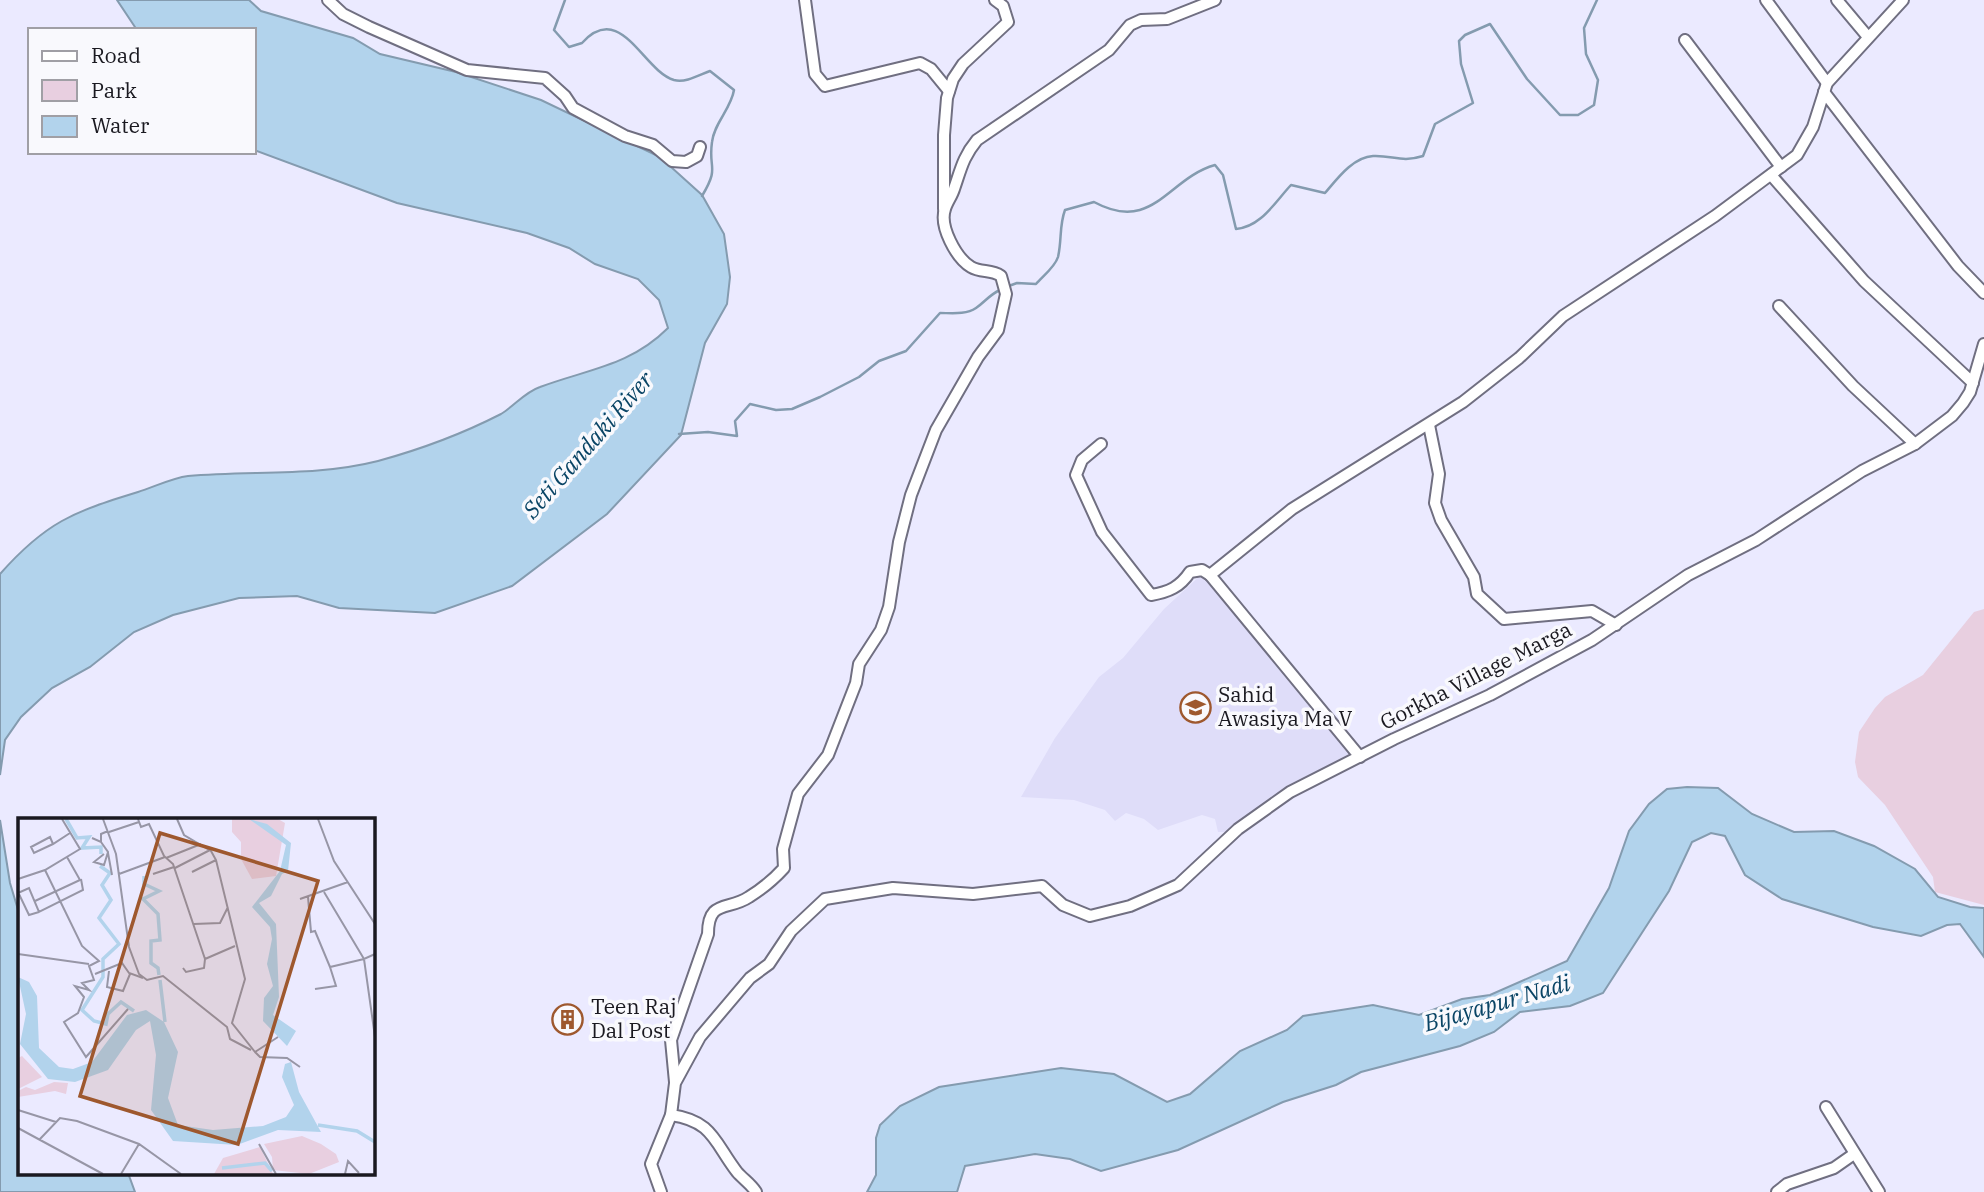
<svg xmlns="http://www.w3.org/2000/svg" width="1984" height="1192" viewBox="0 0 1984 1192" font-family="'IBM Plex Serif',serif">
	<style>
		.built { fill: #dfddf9 }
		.green { fill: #e8cfe0 }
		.water { fill: #b2d3ec; stroke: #849baf; stroke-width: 2 }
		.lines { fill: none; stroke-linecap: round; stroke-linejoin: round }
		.stream { stroke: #849baf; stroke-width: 2.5 }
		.minor-casing { stroke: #706f81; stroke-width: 14 }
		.minor { stroke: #fff; stroke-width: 10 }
		.labels { text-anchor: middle; stroke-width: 7; stroke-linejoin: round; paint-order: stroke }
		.street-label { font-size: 21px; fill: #1a1920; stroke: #f9f9fd }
		.poi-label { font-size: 21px; fill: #1a1920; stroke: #f9f9fd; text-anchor: start }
		.water-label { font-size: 23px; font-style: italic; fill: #094465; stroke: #f9f9fd }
		.inset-river { fill: none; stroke: #b2d3ec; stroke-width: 3.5 }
		.inset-road { fill: none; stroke: #9796a6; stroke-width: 2 }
		.view { fill: #9e582e; fill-opacity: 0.15; stroke: #9e582e; stroke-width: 3.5 }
		.inset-edge { fill: none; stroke: #1a1920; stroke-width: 3.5 }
	</style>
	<rect width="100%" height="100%" fill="#ebeaff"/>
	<path class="built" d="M1203,573L1353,756L1295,785L1226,832H1218L1215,819L1202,815L1158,830L1144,819L1126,813L1115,821L1105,810L1074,800L1021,797L1055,738L1099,677L1123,658L1164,609Z"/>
	<path class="green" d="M1984,609V905L1935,892L1933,877L1885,805L1858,777L1855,762L1859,732L1875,708L1885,697L1923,675L1974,612Z"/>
	<g class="water">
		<path d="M117,0H249L261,11L353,38L380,54L456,72L541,100L660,157L702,195L724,234L730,277L727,304L705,343L681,435L607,514L512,586L435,613L339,608L297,596L239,598L173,615L134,632L90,667L52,688L21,717L5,740L0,775V574C46,522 73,512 138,492C154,487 172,478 188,476C252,470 315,477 378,461C422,449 460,435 501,414C514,406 525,392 540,387C588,369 630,366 668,328L659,300L638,279L595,264L569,248L527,233L397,203L254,150V30H137Z"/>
		<path d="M1687,787L1718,788L1752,814L1794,832L1834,831L1874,846L1915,869L1938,897L1970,907L1984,908V957L1960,924L1947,925L1921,936L1873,927L1782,899L1745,875L1725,836L1711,833L1692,842L1669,891L1603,993L1570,1006L1520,1012L1494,1032L1460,1046L1361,1072L1336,1085L1283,1102L1178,1150L1101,1171L1070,1159L1035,1154L965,1166L957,1192H867L876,1175V1138L880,1125L900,1106L939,1087L1061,1068L1114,1074L1167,1102L1190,1094L1240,1051L1287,1030L1303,1016L1373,1005L1419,1015L1462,999L1490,995L1567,961L1609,888L1629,831L1649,804L1667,789Z"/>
		<path d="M0,820L10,883L19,913V1173H128L135,1192H0Z"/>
	</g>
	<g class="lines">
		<g class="stream">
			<path d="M565,0L554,30L569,47L582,43C621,0 643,71 674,80C686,83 699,75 710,71L734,90C731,109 714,123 712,142C708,170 720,166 702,196"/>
			<path d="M1006,287L1017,283L1036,284C1043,276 1055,267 1058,257C1062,240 1059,226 1065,210L1094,202C1153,234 1168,178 1215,165L1223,175L1236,229C1261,227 1275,202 1291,185L1325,193C1337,179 1353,157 1373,156C1393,155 1401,163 1423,156L1435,124L1473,103L1461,64L1459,41L1465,35L1490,24L1527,79L1560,115H1578L1594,105L1598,80L1586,54L1584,28L1597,0"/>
			<path d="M679,434L708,432L737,436L735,421L750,404L776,410L792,409L820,397L859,377L879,361L906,351L940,313C951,313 966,315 976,308C985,302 989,295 1000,290"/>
		</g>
		<defs>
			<g id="minor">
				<path d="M328,0L343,14L369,27L467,70L545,78L565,96L573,108L625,136L653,145L672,161L686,162L697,156L700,147"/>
				<path d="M805,0L815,74L825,86L920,63L931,69L949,91"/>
				<path d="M1766,0L1827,83"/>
				<path d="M1837,0L1868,37"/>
				<path d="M1685,40L1781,167"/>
				<path d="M1824,92L1958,266L1984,293"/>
				<path d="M1771,175L1864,281L1973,383"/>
				<path d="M944,209V135L947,98L953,79L963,64L1008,22L1003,6L995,0"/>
				<path d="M1779,306L1853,386L1915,444"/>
				<path d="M1429,425L1439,474L1435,503L1441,520L1474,577L1477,594L1504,619L1592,611L1616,625"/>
				<path d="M1101,444L1082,460L1076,475L1102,532L1151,595C1169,592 1180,587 1190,572L1202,570L1210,575L1292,509L1463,402L1519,358L1563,316L1715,216L1797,155L1813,127L1827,83L1903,0"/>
				<path d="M1210,575L1360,757"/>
				<path d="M675,1082L671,1040L708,934C708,899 728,911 749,897C762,889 774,879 784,868L783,849L798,794L828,755L856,683L859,664L881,630L889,607L899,542L911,495L936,430L978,357L998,330L1006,294L1001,276C991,269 981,273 971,267C956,258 939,226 945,209C947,202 952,196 954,189C961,169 963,157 977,140L1109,50L1130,25L1141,20L1167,19L1215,0"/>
				<path d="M1826,1107L1879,1192"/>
				<path d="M661,1192L651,1164L671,1115"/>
				<path d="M756,1192C751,1184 743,1179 737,1172C714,1142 713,1121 671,1115L675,1083L700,1037L750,978L769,964L791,931L825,899L893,888L973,894L1042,886L1063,905L1090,916L1130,906L1178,885L1238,829L1290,792L1394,739L1490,695L1592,640L1688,575L1756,540L1862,471L1915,444L1952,416L1963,403L1970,392L1984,344"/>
				<path d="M1777,1192L1787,1184L1834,1168L1854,1154"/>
			</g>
		</defs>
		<use href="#minor" class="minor-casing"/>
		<use href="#minor" class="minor"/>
	</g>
	<defs>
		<symbol id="school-ring" viewBox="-11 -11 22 22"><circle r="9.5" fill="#f9f9fd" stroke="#9e582e" stroke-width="1.5"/><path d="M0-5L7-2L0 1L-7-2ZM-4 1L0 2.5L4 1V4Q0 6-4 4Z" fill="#9e582e"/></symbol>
		<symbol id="building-ring" viewBox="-11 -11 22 22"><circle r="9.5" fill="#f9f9fd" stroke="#9e582e" stroke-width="1.5"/><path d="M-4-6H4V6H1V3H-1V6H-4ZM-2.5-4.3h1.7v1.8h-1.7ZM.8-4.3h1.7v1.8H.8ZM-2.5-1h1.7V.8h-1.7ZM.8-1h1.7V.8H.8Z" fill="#9e582e"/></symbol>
	</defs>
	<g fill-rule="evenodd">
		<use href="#school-ring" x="1178" y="690" width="35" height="35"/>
		<use href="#building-ring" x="550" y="1002" width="35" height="35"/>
	</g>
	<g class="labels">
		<g class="street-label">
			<text transform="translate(1476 676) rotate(-27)" y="7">Gorkha Village Marga</text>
		</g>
		<g class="poi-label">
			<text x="1218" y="702">Sahid<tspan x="1218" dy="24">Awasiya Ma V</tspan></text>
			<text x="591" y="1014">Teen Raj<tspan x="591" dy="24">Dal Post</tspan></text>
		</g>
		<g class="water-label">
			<text transform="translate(588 445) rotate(-49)" y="8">Seti Gandaki River</text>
			<text transform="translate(1497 1003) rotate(-16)" y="8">Bijayapur Nadi</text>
		</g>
	</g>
	<g transform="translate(18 818)">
		<rect width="357" height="357" fill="#ebeaff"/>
		<path d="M214,1H260L267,5L258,58L234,61L223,41V24L214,14ZM4,238L24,259L0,271V240ZM36,264L50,265L48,276L37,273L0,279V273L8,269L17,272ZM284,318L303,326L318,336L321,344L291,356L255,352L254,339L246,326ZM242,329L255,356H196L205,340Z" fill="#e8cfe0"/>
		<path d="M231,1L249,6L273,25L270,53L264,56L253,78L241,85L258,106L261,179L255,197L278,213L269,228L245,203L246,180L255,168L249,146L254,121L252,109L234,89L262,53L268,27ZM0,159L11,164L19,178L21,230L41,249L55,251L74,244L109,197L128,192L146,204L160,234L150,280L160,307L195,312L245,308L268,299L276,287L264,259L267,246L273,244L281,274L303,314L260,312L219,327L155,323L133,292L138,237L132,203L118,212L90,252L57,264L30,261L2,226L8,196Z" fill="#b2d3ec"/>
		<path class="inset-river" d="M48,1L59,20L71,19L64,30L83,29V36M82,48L92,55L84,67L93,82L81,100L101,126L85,141V159L64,192L76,203L88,206L90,196L103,184L116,193M126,58V66L141,73L125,81L140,96L142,122L133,123V145L140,150L141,157M142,162L147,204M300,307L339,313L357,324M204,350L247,345L254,353"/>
		<path class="inset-road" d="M85,1L98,36L111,129L121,156L129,162L145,158L209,209L212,221L233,232M120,1L123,9L131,6L146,38L155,46L187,141L186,150L168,154L165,150M159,1L166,17L193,33L198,42L227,161L214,205L237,234L260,219M300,1L316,43L357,106M91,14L121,4M74,20L83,24V16L90,13M83,24L90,34L86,47L76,44L86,36M35,26L32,19L13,29L16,35L35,26L52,15M90,35L94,57M148,40L183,26M157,50L192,32M27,52L64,128L81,143L71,148L76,162L64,165L71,172L57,168L66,179L60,195L46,204L68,239L110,191M174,54L198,42M101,56L147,39M135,56L156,49M0,61L27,52L62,31L44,1M0,74L11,97L21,94M306,74L346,141L357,136M0,75L11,70L21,94L65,72L63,61M290,79L293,114L297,113L312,149L346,141L357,219M282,81L330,64M17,83L62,62L49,39M176,106L202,105L210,89M0,136L71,146M187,141L217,128M91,153L89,169L105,173L112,156M77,156L104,145L111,155L125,160M297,171L318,168L312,149M237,234L242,239L269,240L282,249M0,292L38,304M0,310L85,356M22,321L42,300L59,303L121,326L163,356M241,326L258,356M103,356L121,326M327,356L330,343L341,355"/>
		<path class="view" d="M142,15L300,63L220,326L62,278Z"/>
		<rect width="357" height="357" class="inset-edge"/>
	</g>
	<rect x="28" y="28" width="228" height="126" fill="#f9f9fd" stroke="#a09fa5" stroke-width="2"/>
	<rect x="42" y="51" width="35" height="10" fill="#ffffff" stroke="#a09fa5" stroke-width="2"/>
	<text x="91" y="63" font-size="21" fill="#1a1920">Road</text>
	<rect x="42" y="80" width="35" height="21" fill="#e8cfe0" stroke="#a09fa5" stroke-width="2"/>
	<text x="91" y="98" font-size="21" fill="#1a1920">Park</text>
	<rect x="42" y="116" width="35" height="21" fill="#b2d3ec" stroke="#a09fa5" stroke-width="2"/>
	<text x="91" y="133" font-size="21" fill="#1a1920">Water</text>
</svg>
